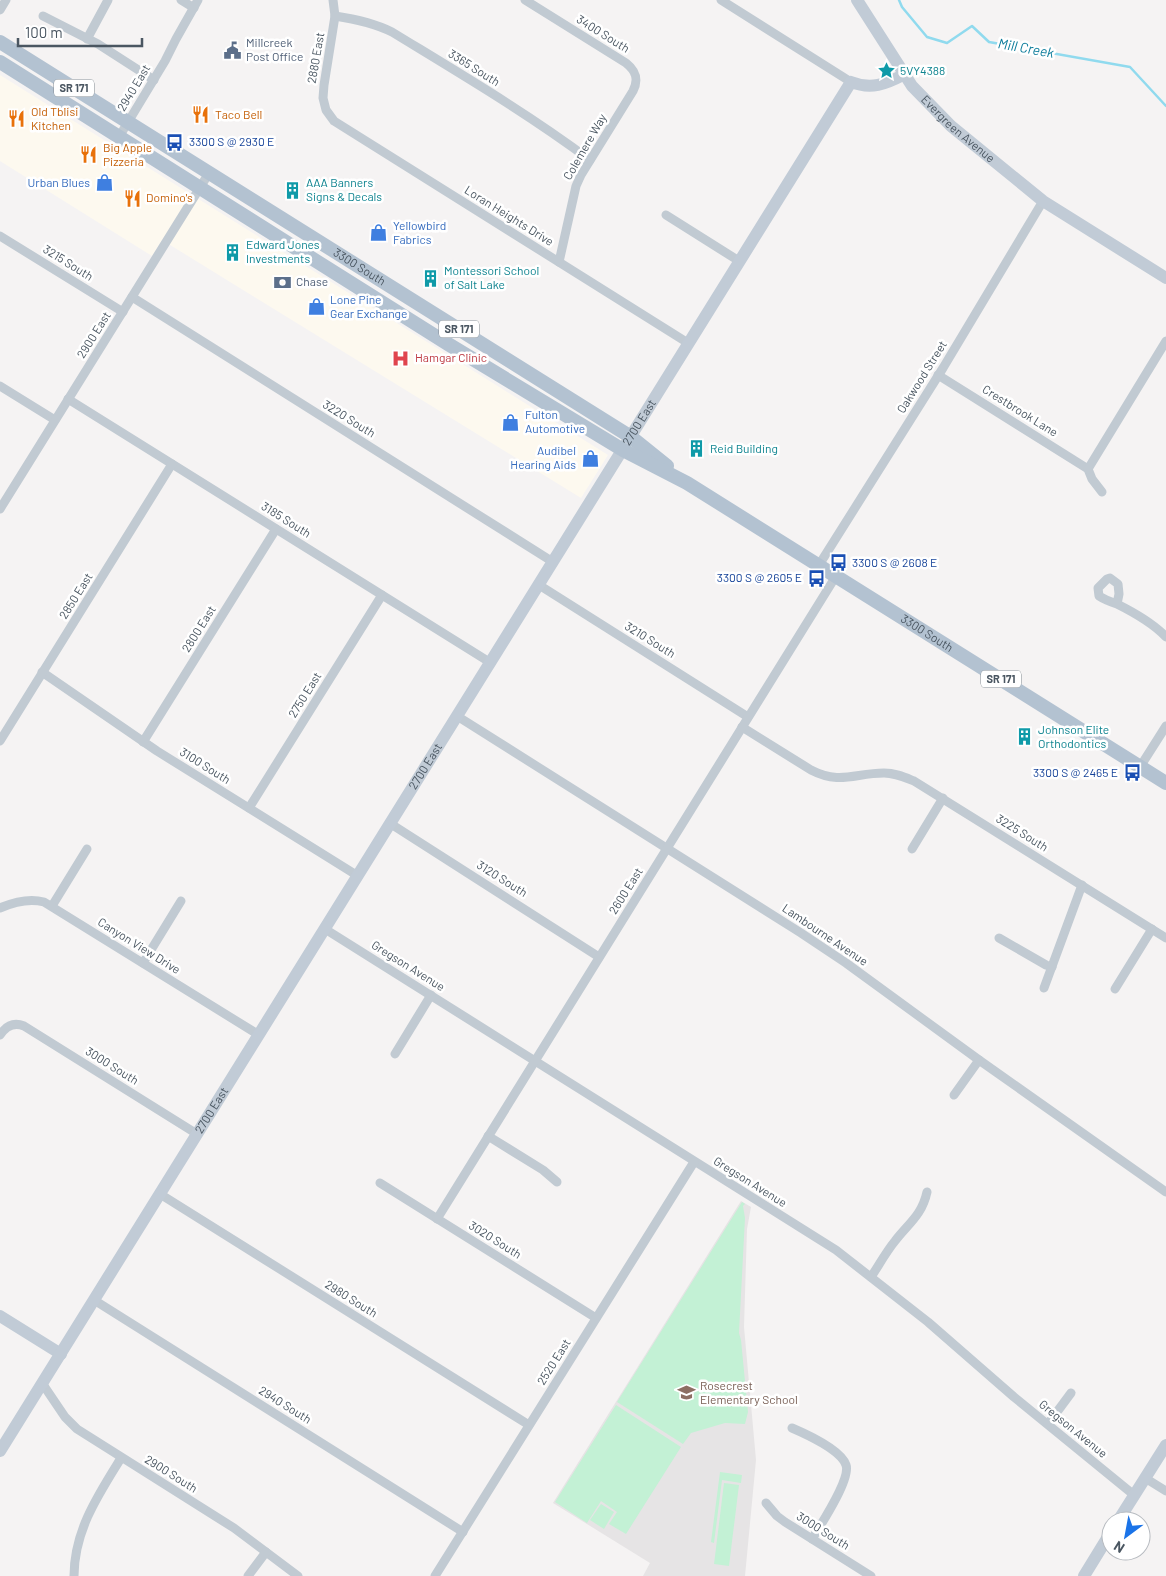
<svg xmlns="http://www.w3.org/2000/svg" width="1166" height="1576" viewBox="0 0 1166 1576" font-family="Barlow,sans-serif">
	<style>
		.commercial { fill: #fdf9ef }
		.education { fill: #e6e4e5 }
		.green { fill: #c3f1d5 }
		.lines { fill: none; stroke-linecap: round; stroke-linejoin: round }
		.stream { stroke: #90daee; stroke-width: 2.5 }
		.street { stroke: #c1cad2; stroke-width: 9 }
		.secondary { stroke: #c1cbd6; stroke-width: 12 }
		.primary { stroke: #b3c2d1; stroke-width: 14 }
		.labels { text-anchor: middle; stroke-width: 5; stroke-linejoin: round; paint-order: stroke }
		.shield { fill: #fff; stroke: #808990; stroke-width: 1 }
		.shield-label { font-size: 11px; font-weight: bold; fill: #4a5661 }
		.street-label { font-size: 12px; fill: #4a5661; stroke: #fff }
		.service-label { font-size: 12px; fill: #4e5e75; stroke: #fff; text-anchor: start }
		.culture-label { font-size: 12px; fill: #0d838f; stroke: #fff; text-anchor: start }
		.food-label { font-size: 12px; fill: #c56008; stroke: #fff; text-anchor: start }
		.transit-label { font-size: 12px; fill: #164399; stroke: #fff; text-anchor: start }
		.shop-label { font-size: 12px; fill: #366cbe; stroke: #fff; text-anchor: start }
		.health-label { font-size: 12px; fill: #be3a42; stroke: #fff; text-anchor: start }
		.education-label { font-size: 12px; fill: #785e54; stroke: #fff; text-anchor: start }
		.water-label { font-size: 14px; font-style: italic; fill: #0c7c9b; stroke: #fff }
	</style>
	<rect width="100%" height="100%" fill="#f5f3f3"/>
	<path class="commercial" d="M0,75L608,455L581,498L162,240L152,256L0,161Z"/>
	<path class="education" d="M741,1201L751,1207L747,1229L744,1327L756,1460L745,1576H643L650,1563L553,1503Z"/>
	<g class="green">
		<path d="M742,1202L745,1204L743,1206L745,1218L739,1333L741,1340L748,1412L745,1424L725,1423L691,1433L683,1444L617,1402Z"/>
		<path d="M616,1405L681,1447L626,1534L609,1524L617,1512L601,1501L587,1523L555,1502Z"/>
		<path d="M720,1472L742,1475L741,1483L722,1480L714,1543L711,1542Z"/>
		<path d="M724,1483L739,1485L729,1566L714,1564Z"/>
		<path d="M601,1504L614,1512L604,1529L590,1520Z"/>
	</g>
	<g class="lines">
		<path class="stream" d="M899,0L902,7L927,37L947,43L972,26L989,42L1130,67L1166,106"/>
		<g class="street">
			<path d="M181,0L194,8"/>
			<path d="M333,0L335,16L324,85L323,98L326,110L334,121L688,343"/>
			<path d="M525,0L626,63C636,71 639,79 633,91L581,175L576,186L559,262"/>
			<path d="M721,0L851,82"/>
			<path d="M0,10L6,0"/>
			<path d="M43,16L98,44L154,80"/>
			<path d="M335,16C355,19 374,23 392,32C459,73 527,113 590,160"/>
			<path d="M87,39L108,0"/>
			<path d="M119,137L165,61L176,39L198,0"/>
			<path d="M666,215L739,261"/>
			<path d="M0,236L123,312"/>
			<path d="M132,297L553,562"/>
			<path d="M938,375L1088,469L1092,479L1102,492"/>
			<path d="M0,386L55,420"/>
			<path d="M68,399L491,663"/>
			<path d="M1088,469L1166,341"/>
			<path d="M0,509L209,173"/>
			<path d="M819,565L943,368L1043,201"/>
			<path d="M539,585L748,717"/>
			<path d="M1117,604L1119,594L1118,584L1110,578L1107,579L1098,588L1099,596C1105,600 1111,602 1117,604C1135,613 1153,623 1166,637"/>
			<path d="M42,672L157,751L358,876"/>
			<path d="M457,716L801,933L846,963L979,1060L1166,1192"/>
			<path d="M742,727L811,770C840,785 855,773 884,773C895,773 904,777 914,781L1166,938"/>
			<path d="M0,741L172,464"/>
			<path d="M143,742L276,529"/>
			<path d="M1140,767L1166,726"/>
			<path d="M249,808L382,595"/>
			<path d="M391,824L599,957"/>
			<path d="M912,849L943,798"/>
			<path d="M52,906L87,849"/>
			<path d="M0,908C14,902 29,898 44,902L259,1035"/>
			<path d="M325,929L836,1250L928,1322L1014,1397L1134,1495"/>
			<path d="M999,938L1046,965L1052,967"/>
			<path d="M143,963L181,901"/>
			<path d="M1044,988L1082,885"/>
			<path d="M1115,989L1152,929"/>
			<path d="M0,1035C6,1026 14,1022 24,1026L197,1134"/>
			<path d="M395,1054L431,995"/>
			<path d="M954,1095L979,1060"/>
			<path d="M488,1136L543,1170L557,1182"/>
			<path d="M380,1183L596,1318"/>
			<path d="M160,1194L529,1425"/>
			<path d="M437,1219L836,576"/>
			<path d="M871,1277C879,1265 886,1252 895,1241C909,1223 922,1215 927,1192"/>
			<path d="M94,1300L463,1532"/>
			<path d="M42,1383L65,1417L77,1429L234,1528L298,1576"/>
			<path d="M1048,1424L1071,1393"/>
			<path d="M792,1428C806,1434 841,1450 846,1465C851,1479 820,1526 812,1539"/>
			<path d="M1145,1478L1166,1491"/>
			<path d="M766,1503L777,1516L785,1522L871,1576"/>
			<path d="M74,1576C74,1531 98,1495 121,1458"/>
			<path d="M248,1576L266,1552"/>
			<path d="M435,1576L694,1162"/>
		</g>
		<g class="secondary">
			<path id="s1" d="M857,0L912,86L951,126L1043,201L1166,278"/>
			<path d="M0,1316L61,1354"/>
			<path id="s2" d="M0,1451L851,82C871,90 886,84 903,75"/>
			<path d="M1118,1521L1166,1445"/>
			<path d="M1084,1576L1111,1532"/>
		</g>
		<g class="primary">
			<path id="s3" d="M0,42L631,437L667,466"/>
			<path id="s4" d="M0,62L448,344L623,450L687,483L1166,783"/>
		</g>
	</g>
	<defs>
		<symbol id="civic-bare" viewBox="-9 -9 18 18"><path d="M-.6-6.5H3V-4.5H.6V-3L4-1V1h2V6H-6V1h2V-1L-.6-3ZM-1.2 2.5V6h2.4V2.5Z" fill="#5c6f8a" stroke="#fff" stroke-width="2.5" paint-order="stroke"/></symbol>
		<symbol id="sight-bare" viewBox="-9 -9 18 18"><path d="M0-6L1.8-2.2L6-1.7L2.9 1.2L3.7 5.4L0 3.3L-3.7 5.4L-2.9 1.2L-6-1.7L-1.8-2.2Z" fill="#0f9aa8" stroke="#fff" stroke-width="2.5" paint-order="stroke"/></symbol>
		<symbol id="restaurant-bare" viewBox="-9 -9 18 18"><path d="M-5-6h1v4h1v-4h1v4h1v-4h1v5L-1.5 .5V6h-2V.5L-5-1ZM5-6V6H3V1.5H1.5Q1.5-4 5-6Z" fill="#e8710a" stroke="#fff" stroke-width="2.5" paint-order="stroke"/></symbol>
		<symbol id="bus-bare" viewBox="-9 -9 18 18"><path d="M-5-6H5V4H4V6H2V4H-2V6H-4V4H-5ZM-3.5-4V0h7V-4ZM-3.5 1.2v1.5H-2V1.2ZM2 1.2v1.5H3.5V1.2Z" fill="#1a4fb4" stroke="#fff" stroke-width="2.5" paint-order="stroke"/></symbol>
		<symbol id="shop-bare" viewBox="-9 -9 18 18"><path d="M-5-2.5h2.3a2.7 3.5 0 0 1 5.4 0H5L5.5 6h-11ZM-1.5-2.5h3a1.5 2.3 0 0 0-3 0Z" fill="#3f7fe0" stroke="#fff" stroke-width="2.5" paint-order="stroke"/></symbol>
		<symbol id="building-bare" viewBox="-9 -9 18 18"><path d="M-4-6H4V6H1V3H-1V6H-4ZM-2.5-4.3h1.7v1.8h-1.7ZM.8-4.3h1.7v1.8H.8ZM-2.5-1h1.7V.8h-1.7ZM.8-1h1.7V.8H.8Z" fill="#0f9aa8" stroke="#fff" stroke-width="2.5" paint-order="stroke"/></symbol>
		<symbol id="bank-bare" viewBox="-9 -9 18 18"><path d="M-6-4H6V4H-6ZM0-2.3a2.3 2.3 0 1 0 0 4.6a2.3 2.3 0 1 0 0-4.6Z" fill="#5c6f8a" stroke="#fff" stroke-width="2.5" paint-order="stroke"/></symbol>
		<symbol id="hospital-bare" viewBox="-9 -9 18 18"><path d="M-5-5h3v3.5h4V-5h3V5h-3V1.5h-4V5h-3Z" fill="#e0444e" stroke="#fff" stroke-width="2.5" paint-order="stroke"/></symbol>
		<symbol id="school-bare" viewBox="-9 -9 18 18"><path d="M0-5L7-2L0 1L-7-2ZM-4 1L0 2.5L4 1V4Q0 6-4 4Z" fill="#8d6e63" stroke="#fff" stroke-width="2.5" paint-order="stroke"/></symbol>
	</defs>
	<g fill-rule="evenodd">
		<use href="#civic-bare" x="220" y="38" width="25" height="25"/>
		<use href="#sight-bare" x="874" y="58" width="25" height="25"/>
		<use href="#restaurant-bare" x="188" y="102" width="25" height="25"/>
		<use href="#restaurant-bare" x="4" y="106" width="25" height="25"/>
		<use href="#bus-bare" x="162" y="130" width="25" height="25"/>
		<use href="#restaurant-bare" x="76" y="142" width="25" height="25"/>
		<use href="#shop-bare" x="92" y="170" width="25" height="25"/>
		<use href="#building-bare" x="280" y="178" width="25" height="25"/>
		<use href="#restaurant-bare" x="120" y="186" width="25" height="25"/>
		<use href="#shop-bare" x="366" y="220" width="25" height="25"/>
		<use href="#building-bare" x="220" y="240" width="25" height="25"/>
		<use href="#building-bare" x="418" y="266" width="25" height="25"/>
		<use href="#bank-bare" x="270" y="270" width="25" height="25"/>
		<use href="#shop-bare" x="304" y="294" width="25" height="25"/>
		<use href="#hospital-bare" x="388" y="346" width="25" height="25"/>
		<use href="#shop-bare" x="498" y="410" width="25" height="25"/>
		<use href="#building-bare" x="684" y="436" width="25" height="25"/>
		<use href="#shop-bare" x="578" y="446" width="25" height="25"/>
		<use href="#bus-bare" x="826" y="550" width="25" height="25"/>
		<use href="#bus-bare" x="804" y="566" width="25" height="25"/>
		<use href="#building-bare" x="1012" y="724" width="25" height="25"/>
		<use href="#bus-bare" x="1120" y="760" width="25" height="25"/>
		<use href="#school-bare" x="674" y="1380" width="25" height="25"/>
	</g>
	<g class="labels">
		<g class="shield">
			<rect x="54" y="79.5" width="40" height="17" rx="4"/>
			<rect x="439" y="320.5" width="40" height="17" rx="4"/>
			<rect x="981" y="670.5" width="40" height="17" rx="4"/>
		</g>
		<g class="shield-label">
			<text x="74" y="92">SR 171</text>
			<text x="459" y="333">SR 171</text>
			<text x="1001" y="683">SR 171</text>
		</g>
		<g class="street-label">
			<text transform="translate(603 34) rotate(32)" y="4">3400 South</text>
			<text transform="translate(316 58) rotate(-80)" y="4">2880 East</text>
			<text transform="translate(474 68) rotate(32)" y="4">3365 South</text>
			<text transform="translate(134 88) rotate(-59)" y="4">2940 East</text>
			<text dy="4" stroke="none"><textPath href="#s1" startOffset="165">Evergreen Avenue</textPath></text>
			<text transform="translate(585 147) rotate(-60)" y="4">Colemere Way</text>
			<text transform="translate(509 216) rotate(32)" y="4">Loran Heights Drive</text>
			<text transform="translate(68 263) rotate(32)" y="4">3215 South</text>
			<text dy="4" stroke="none"><textPath href="#s3" startOffset="424">3300 South</textPath></text>
			<text transform="translate(94 335) rotate(-58)" y="4">2900 East</text>
			<text transform="translate(922 377) rotate(-58)" y="4">Oakwood Street</text>
			<text transform="translate(1020 411) rotate(32)" y="4">Crestbrook Lane</text>
			<text transform="translate(349 419) rotate(32)" y="4">3220 South</text>
			<text dy="4" stroke="none"><textPath href="#s2" startOffset="1211">2700 East</textPath></text>
			<text transform="translate(286 520) rotate(32)" y="4">3185 South</text>
			<text transform="translate(76 596) rotate(-58)" y="4">2850 East</text>
			<text transform="translate(199 629) rotate(-58)" y="4">2800 East</text>
			<text dy="4" stroke="none"><textPath href="#s4" startOffset="1089">3300 South</textPath></text>
			<text transform="translate(650 640) rotate(32)" y="4">3210 South</text>
			<text transform="translate(305 695) rotate(-58)" y="4">2750 East</text>
			<text transform="translate(205 766) rotate(32)" y="4">3100 South</text>
			<text dy="4" stroke="none"><textPath href="#s2" startOffset="806">2700 East</textPath></text>
			<text transform="translate(1022 833) rotate(32)" y="4">3225 South</text>
			<text transform="translate(502 879) rotate(32)" y="4">3120 South</text>
			<text transform="translate(626 891) rotate(-58)" y="4">2600 East</text>
			<text transform="translate(825 935) rotate(34)" y="4">Lambourne Avenue</text>
			<text transform="translate(139 946) rotate(32)" y="4">Canyon View Drive</text>
			<text transform="translate(408 966) rotate(32)" y="4">Gregson Avenue</text>
			<text transform="translate(112 1066) rotate(32)" y="4">3000 South</text>
			<text dy="4" stroke="none"><textPath href="#s2" startOffset="401">2700 East</textPath></text>
			<text transform="translate(750 1182) rotate(32)" y="4">Gregson Avenue</text>
			<text transform="translate(495 1240) rotate(32)" y="4">3020 South</text>
			<text transform="translate(351 1299) rotate(32)" y="4">2980 South</text>
			<text transform="translate(554 1362) rotate(-58)" y="4">2520 East</text>
			<text transform="translate(285 1405) rotate(32)" y="4">2940 South</text>
			<text transform="translate(1073 1429) rotate(39)" y="4">Gregson Avenue</text>
			<text transform="translate(171 1474) rotate(32)" y="4">2900 South</text>
			<text transform="translate(823 1531) rotate(32)" y="4">3000 South</text>
		</g>
		<g class="service-label">
			<text x="246" y="47">Millcreek<tspan x="246" dy="14">Post Office</tspan></text>
			<text x="296" y="286">Chase</text>
		</g>
		<g class="culture-label">
			<text x="900" y="75">5VY4388</text>
			<text x="306" y="187">AAA Banners<tspan x="306" dy="14">Signs &amp; Decals</tspan></text>
			<text x="246" y="249">Edward Jones<tspan x="246" dy="14">Investments</tspan></text>
			<text x="444" y="275">Montessori School<tspan x="444" dy="14">of Salt Lake</tspan></text>
			<text x="710" y="453">Reid Building</text>
			<text x="1038" y="734">Johnson Elite<tspan x="1038" dy="14">Orthodontics</tspan></text>
		</g>
		<g class="food-label">
			<text x="31" y="116">Old Tblisi<tspan x="31" dy="14">Kitchen</tspan></text>
			<text x="215" y="119">Taco Bell</text>
			<text x="103" y="152">Big Apple<tspan x="103" dy="14">Pizzeria</tspan></text>
			<text x="146" y="202">Domino's</text>
		</g>
		<g class="transit-label">
			<text x="189" y="146">3300 S @ 2930 E</text>
			<text x="852" y="567">3300 S @ 2608 E</text>
			<text x="802" y="582" text-anchor="end">3300 S @ 2605 E</text>
			<text x="1118" y="777" text-anchor="end">3300 S @ 2465 E</text>
		</g>
		<g class="shop-label">
			<text x="90" y="187" text-anchor="end">Urban Blues</text>
			<text x="393" y="230">Yellowbird<tspan x="393" dy="14">Fabrics</tspan></text>
			<text x="330" y="304">Lone Pine<tspan x="330" dy="14">Gear Exchange</tspan></text>
			<text x="525" y="419">Fulton<tspan x="525" dy="14">Automotive</tspan></text>
			<text x="576" y="455" text-anchor="end">Audibel<tspan x="576" dy="14">Hearing Aids</tspan></text>
		</g>
		<g class="health-label">
			<text x="415" y="362">Hamgar Clinic</text>
		</g>
		<g class="education-label">
			<text x="700" y="1390">Rosecrest<tspan x="700" dy="14">Elementary School</tspan></text>
		</g>
		<g class="water-label">
			<text transform="translate(1026 48) rotate(10)" y="5">Mill Creek</text>
		</g>
	</g>
	<g transform="translate(1126 1536) rotate(212)"><circle r="24" fill="#ffffff" stroke="#b7bbc0"/>
	<path d="M0-4L9 19L0 12L-9 19Z" fill="#1a73e8"/>
	<text y="-8" font-size="14" font-weight="bold" text-anchor="middle" fill="#4a5661">N</text>
	</g>
	<path d="M18 38v8h124v-8" fill="none" stroke="#4a5661" stroke-width="2.5"/>
	<text x="25" y="38" font-size="15" fill="#4a5661" stroke="#ffffff" stroke-width="4" paint-order="stroke">100 m</text>
</svg>
